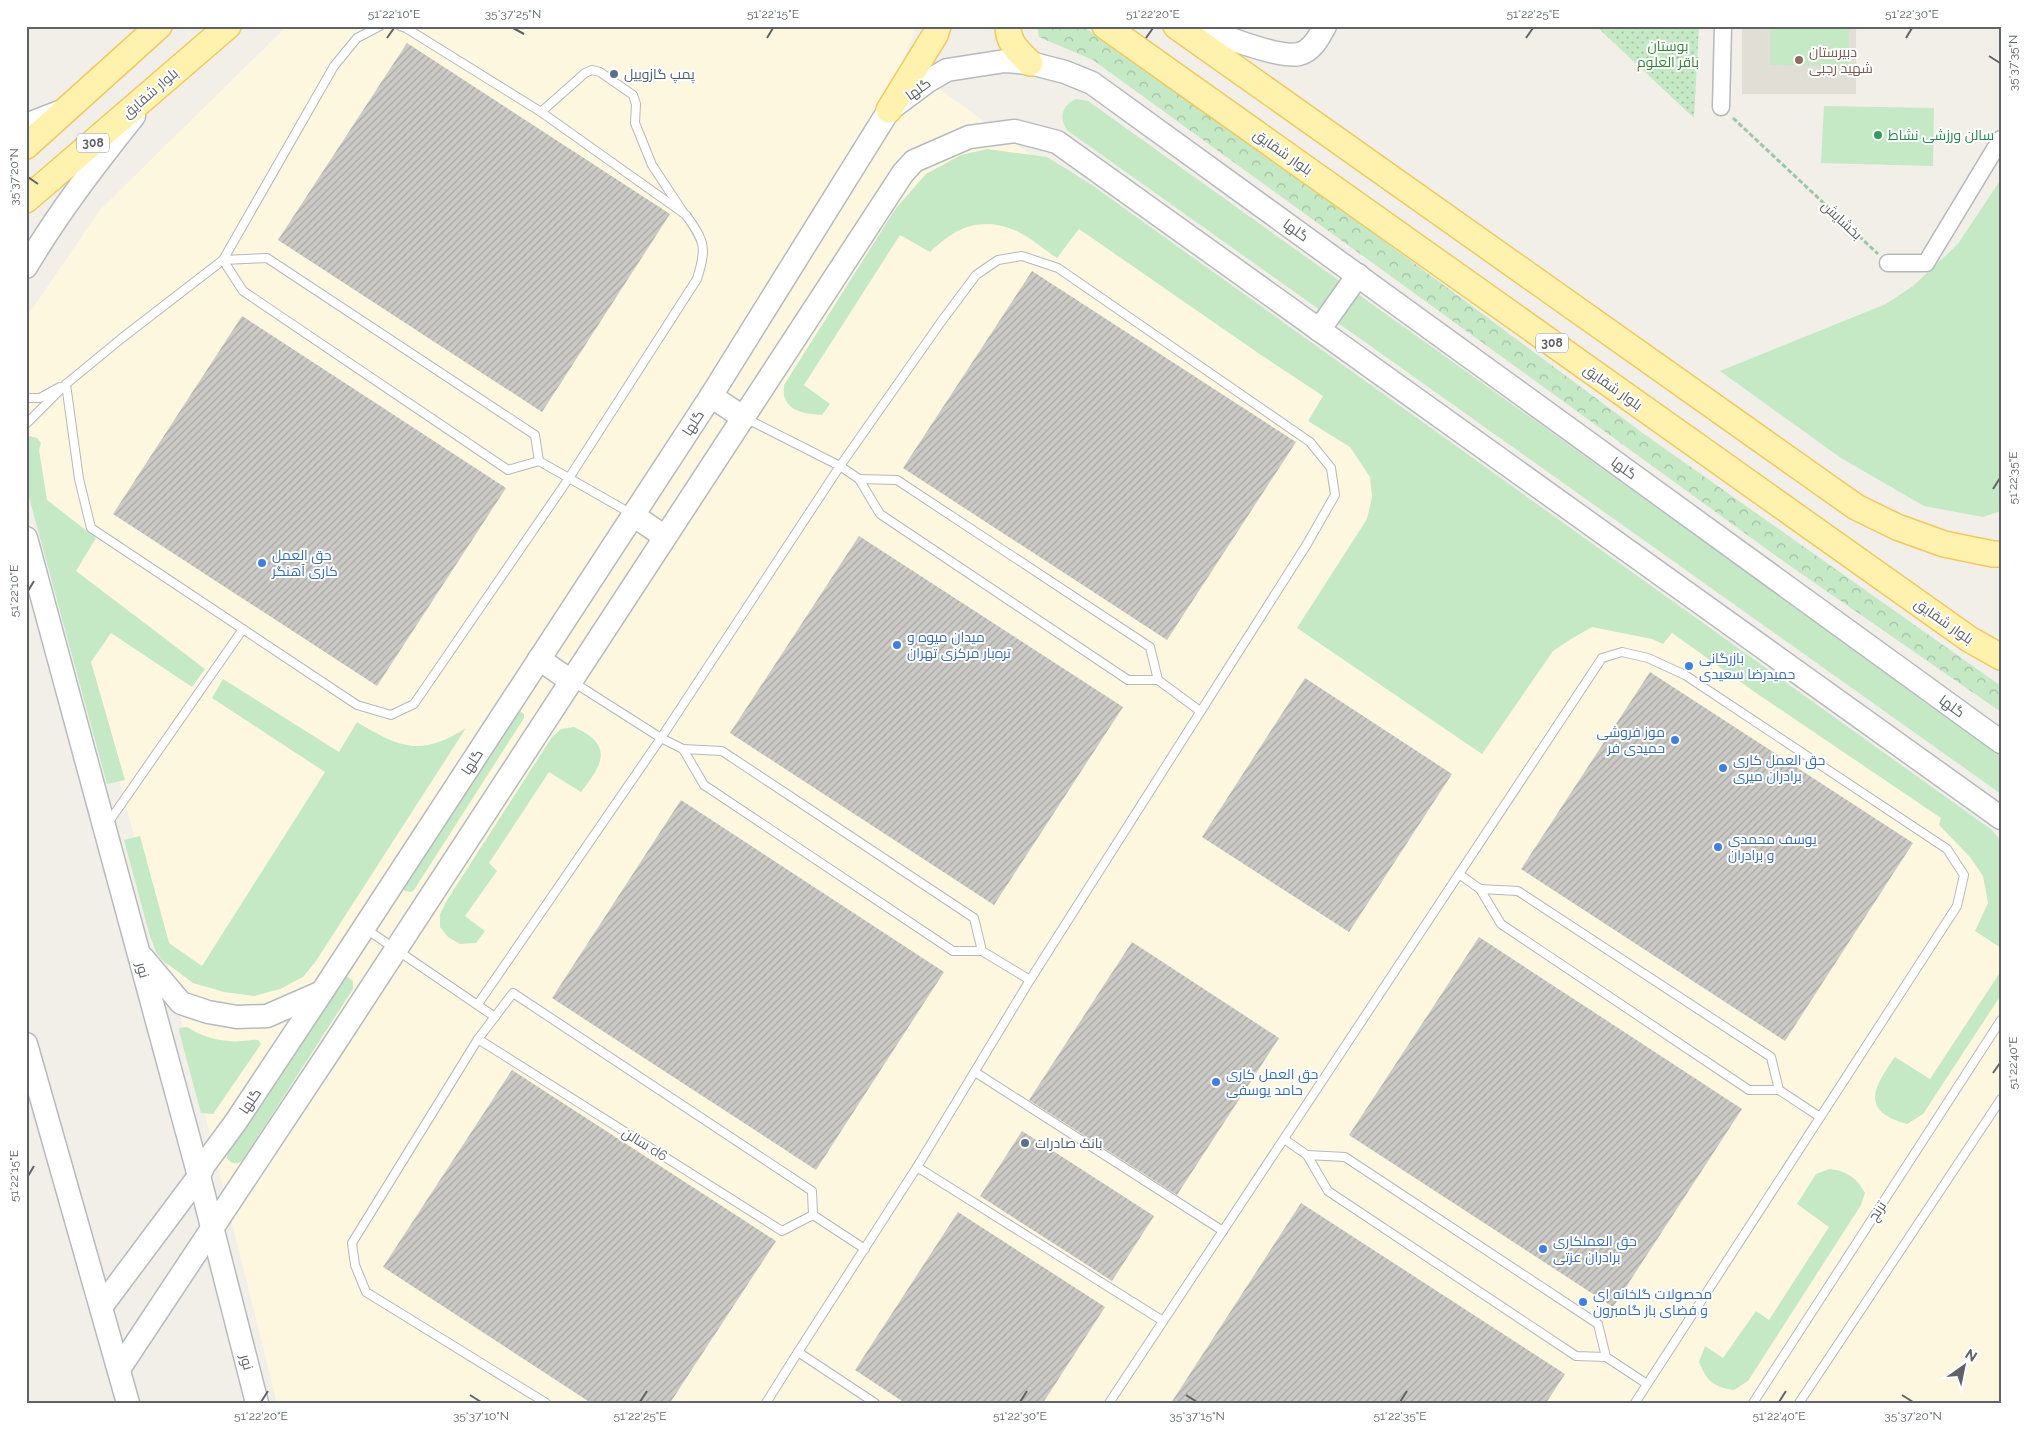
<svg xmlns="http://www.w3.org/2000/svg" width="2027" height="1429" viewBox="0 0 2027 1429" font-family="Raleway,Cairo,sans-serif">
	<style>
		.commercial { fill: #fef7e0 }
		.education { fill: #e1ded6 }
		.green { fill: #c5e8c5 }
		.forest { fill: url(#forest-crowns) }
		.park { fill: url(#park-dots) }
		.building { fill: url(#building-hatch) }
		.lines { fill: none; stroke-linecap: round; stroke-linejoin: round }
		.lane-casing { stroke: #b5b8bc; stroke-width: 10 }
		.street-casing { stroke: #b5b8bc; stroke-width: 19 }
		.secondary-casing { stroke: #b6babf; stroke-width: 25 }
		.primary-casing { stroke: #f2c960; stroke-width: 28 }
		.path { stroke: #9cc7a9; stroke-width: 3; stroke-dasharray: 5 2.5; stroke-linecap: butt }
		.lane { stroke: #fff; stroke-width: 8 }
		.street { stroke: #fff; stroke-width: 16 }
		.secondary { stroke: #fff; stroke-width: 22 }
		.primary { stroke: #fff2af; stroke-width: 25 }
		.ticks { fill: none; stroke: #5f6368; stroke-width: 2 }
		.education-dot { fill: #8d6e63; stroke: #fff; stroke-width: 2 }
		.service-dot { fill: #5c6f8a; stroke: #fff; stroke-width: 2 }
		.leisure-dot { fill: #2e9e5b; stroke: #fff; stroke-width: 2 }
		.shop-dot { fill: #3f7fe0; stroke: #fff; stroke-width: 2 }
		.labels { text-anchor: middle; stroke-width: 4; stroke-linejoin: round; paint-order: stroke }
		.shield { fill: #fff; stroke: #8f9295; stroke-width: 1 }
		.shield-label { font-size: 12px; font-weight: bold; fill: #5f6368 }
		.park-label { font-size: 14px; fill: #348238; stroke: #fff }
		.education-label { font-size: 14px; fill: #785e54; stroke: #fff; text-anchor: start }
		.service-label { font-size: 14px; fill: #4e5e75; stroke: #fff; text-anchor: start }
		.street-label { font-size: 14px; fill: #5f6368; stroke: #fff }
		.leisure-label { font-size: 14px; fill: #27864d; stroke: #fff; text-anchor: start }
		.shop-label { font-size: 14px; fill: #366cbe; stroke: #fff; text-anchor: start }
		.neatline { fill: none; stroke: #5f6368; stroke-width: 2 }
		.ticks-label { font-size: 12px; text-anchor: middle; fill: #5f6368 }
	</style>
	<defs>
		<pattern id="forest-crowns" width="20" height="18" patternUnits="userSpaceOnUse" patternTransform="scale(1.25)"><rect width="20" height="18" fill="#c5e8c5"/><path d="M2 6a3 3 0 1 1 6 0M12 15a3 3 0 1 1 6 0" fill="none" stroke="#a3c0a4"/></pattern>
		<pattern id="park-dots" width="8" height="8" patternUnits="userSpaceOnUse" patternTransform="scale(1.25)"><rect width="8" height="8" fill="#c5e8c5"/><path d="M2 2h.1M6 6h.1" fill="none" stroke="#a3c0a4" stroke-width="1.8" stroke-linecap="round"/></pattern>
		<pattern id="building-hatch" width="6" height="6" patternUnits="userSpaceOnUse" patternTransform="scale(1.25)"><rect width="6" height="6" fill="#cccac5"/><path d="M-1 1l2-2M0 6l6-6M5 7l2-2" fill="none" stroke="#a9a8a4"/></pattern>
	</defs>
	<rect width="100%" height="100%" fill="#f1efe8"/>
	<path class="commercial" d="M287,26H916L903,63L2001,853V1403H277L152,902L26,437V318L100,210Z"/>
	<rect class="education" x="1742" y="26" width="114" height="68"/>
	<g class="green">
		<path d="M1770,26H1849V66L1770,65Z"/>
		<path d="M1076,99L1088,101L2001,754V794L1068,131C1058,119 1062,105 1076,99Z"/>
		<path d="M1824,106L1934,108L1933,166L1821,163Z"/>
		<path d="M987,149L1047,157L1089,183L1992,830L2001,841V948L1975,931L1988,903L1983,876L1970,857L1939,825L1941,818L1756,693L1672,633L1663,644L1652,639L1592,627L1571,639L1553,651L1482,754L1297,628L1367,519L1372,497L1370,477L1350,447L1308,421L1323,396L1261,355L1079,229L1057,258C1043,249 1029,236 1014,230C980,216 955,228 930,252L900,235L804,385L830,404L822,415C809,414 790,413 785,398C783,395 784,389 784,385L896,208L926,174L961,155Z"/>
		<path d="M2001,179V511L1983,517L1924,506L1841,458L1720,371L1886,304L1913,286L1958,244Z"/>
		<path d="M30,436L37,438L41,443L39,450L47,500L96,538L76,571L205,669L192,687L111,633L91,662L125,780L107,784L26,486V439Z"/>
		<path d="M223,679L339,752L357,722C400,748 421,757 466,728L316,961L303,977L280,989L254,996L224,992L193,983L162,960L156,952L149,933L124,840L140,836L169,943L202,966L325,772L212,698Z"/>
		<path d="M519,710L524,714V718L414,890L411,892L405,891L402,888Z"/>
		<path d="M574,727C614,745 603,764 581,792L549,772L489,863L497,871L465,916L485,931L476,943L460,944L448,937L440,927V914L447,900L552,737L561,729Z"/>
		<path d="M2001,971V995L1923,1114L1907,1124C1860,1111 1873,1088 1895,1057L1930,1079Z"/>
		<path d="M343,977H348L353,981V989L242,1161C236,1165 231,1164 227,1158V1153Z"/>
		<path d="M187,1027C202,1037 224,1043 242,1041C248,1041 252,1039 258,1040L261,1044L213,1114L201,1113L179,1031L180,1028Z"/>
		<path d="M1829,1169C1847,1171 1856,1177 1865,1193L1861,1205L1748,1381L1734,1390C1713,1387 1707,1381 1699,1362L1705,1346L1723,1358L1756,1311L1769,1320L1829,1227L1797,1204L1816,1174Z"/>
	</g>
	<path class="forest" d="M1037,26H1082L1189,96L1644,434L2001,686V712L1786,563L1093,60L1039,37Z"/>
	<path class="park" d="M1596,26H1699L1694,118Z"/>
	<g class="building">
		<path d="M407,43L670,214L542,412L278,240Z"/>
		<path d="M1032,271L1296,442L1167,640L903,468Z"/>
		<path d="M242,316L506,488L377,686L113,514Z"/>
		<path d="M859,536L1123,707L994,905L730,733Z"/>
		<path d="M1650,672L1913,843L1785,1041L1521,869Z"/>
		<path d="M1305,678L1452,774L1349,932L1202,837Z"/>
		<path d="M681,800L944,972L816,1170L552,998Z"/>
		<path d="M1479,937L1742,1109L1613,1307L1349,1135Z"/>
		<path d="M1132,942L1279,1038L1177,1195L1029,1100Z"/>
		<path d="M512,1070L776,1241L670,1403H591L383,1267Z"/>
		<path d="M1022,1131L1154,1216L1112,1281L980,1196Z"/>
		<path d="M1301,1203L1565,1374L1546,1403H1171Z"/>
		<path d="M958,1212L1105,1307L1043,1403H905L855,1370Z"/>
	</g>
	<g class="lines">
		<defs>
			<g id="lane">
				<path d="M541,112L585,73L592,70L600,72L633,95L636,104L635,123L652,165L683,212"/>
				<path d="M66,384L79,479L91,528L357,705L391,715L414,704L569,478L697,279C707,247 705,242 686,215L541,112L406,28L400,26"/>
				<path d="M26,398H40L60,387"/>
				<path d="M745,418L840,466L941,322L976,275L998,260L1022,256L1058,268L1310,442L1331,468L1335,495L1307,544L1030,980L917,1167L798,1352L875,1403"/>
				<path d="M26,424L66,384L122,338L223,260L334,66L357,38L380,26"/>
				<path d="M539,461L535,435L267,258L223,260L243,291L508,470L539,461L632,514"/>
				<path d="M1158,680L1150,647L897,480L859,479L880,514L1128,680H1158L1200,711"/>
				<path d="M573,682L661,738L683,749"/>
				<path d="M108,823L243,629"/>
				<path d="M1459,874L1480,889"/>
				<path d="M366,929L495,1017"/>
				<path d="M982,951L974,918L722,751L683,749L704,785L953,951H982L1030,980"/>
				<path d="M478,1004L661,738L840,466L859,479"/>
				<path d="M478,1039L782,1231L813,1215"/>
				<path d="M975,1072L1223,1231"/>
				<path d="M1779,1090L1771,1057L1518,891L1480,889L1501,924L1749,1090H1779L1820,1117"/>
				<path d="M1284,1139L1307,1155"/>
				<path d="M917,1167L1163,1321"/>
				<path d="M813,1215L865,1249"/>
				<path d="M1606,1357L1598,1324L1345,1157L1307,1155L1328,1191L1576,1356L1606,1357L1647,1384"/>
				<path d="M546,1403L366,1292L355,1265L352,1243L478,1039L513,993L812,1191L813,1215"/>
				<path d="M766,1403L798,1352"/>
				<path d="M1109,1403L1602,658L1622,652L1648,658L1685,675L1947,849L1964,875L1957,906L1635,1403"/>
				<path d="M1753,1403L2001,1020"/>
				<path d="M1799,1403L2001,1099"/>
			</g>
			<g id="street">
				<path d="M1721,107L1723,26"/>
				<path d="M1888,263H1926L2001,139"/>
			</g>
			<g id="secondary">
				<path d="M1197,26C1217,34 1280,59 1299,54C1312,51 1319,37 1325,26"/>
				<path d="M26,125L62,111"/>
				<path d="M26,267C58,213 95,165 134,116"/>
				<path d="M1319,330L1358,275"/>
				<path d="M711,396L744,418"/>
				<path d="M633,515L665,537"/>
				<path d="M26,538L199,1176L257,1403"/>
				<path d="M539,659L571,681"/>
				<path d="M143,958L181,1003L208,1012L237,1017L267,1016L322,992"/>
				<path d="M26,1044L128,1403"/>
				<path d="M101,1307L199,1176L204,1165L235,1123L322,992L711,396L889,110L928,81L947,70L1005,61L1030,63L1065,72L1092,83L2001,742"/>
				<path d="M119,1369L331,1049L903,173L914,161L969,137L1015,131L1057,142L2001,818"/>
			</g>
			<g id="primary">
				<path d="M1008,26C1008,43 1018,51 1030,63"/>
				<path d="M1105,26L1969,639L2001,657"/>
				<path d="M1176,26L1856,507L1897,527L1944,544L1993,554H2001"/>
				<path d="M889,110L935,35L938,26"/>
				<path d="M26,146L159,26"/>
				<path d="M26,200L228,26"/>
			</g>
		</defs>
		<use href="#lane" class="lane-casing"/>
		<use href="#street" class="street-casing"/>
		<use href="#secondary" class="secondary-casing"/>
		<use href="#primary" class="primary-casing"/>
		<path class="path" d="M1733,118L1878,254"/>
		<use href="#lane" class="lane"/>
		<use href="#street" class="street"/>
		<use href="#secondary" class="secondary"/>
		<use href="#primary" class="primary"/>
	</g>
	<path class="ticks" d="M513,28L524,34M387,38L394,28M767,38L773,28M1146,38L1153,28M1526,38L1533,28M1906,38L1912,28M1989,56L2000,63M28,177L38,184M1993,489L2000,478M28,591L34,581M1993,1073L2000,1063M28,1176L34,1166M470,1395L481,1402M1186,1395L1197,1402M1902,1395L1913,1402M261,1402L268,1391M640,1402L647,1391M1020,1402L1027,1391M1400,1402L1407,1391M1779,1402L1786,1391"/>
	<circle class="education-dot" cx="1799" cy="60" r="5"/>
	<g class="service-dot">
		<circle cx="614" cy="74" r="5"/>
		<circle cx="1025" cy="1143" r="5"/>
	</g>
	<circle class="leisure-dot" cx="1878" cy="135" r="5"/>
	<g class="shop-dot">
		<circle cx="262" cy="563" r="5"/>
		<circle cx="897" cy="645" r="5"/>
		<circle cx="1689" cy="666" r="5"/>
		<circle cx="1675" cy="740" r="5"/>
		<circle cx="1723" cy="768" r="5"/>
		<circle cx="1718" cy="847" r="5"/>
		<circle cx="1216" cy="1082" r="5"/>
		<circle cx="1543" cy="1249" r="5"/>
		<circle cx="1583" cy="1302" r="5"/>
	</g>
	<g class="labels">
		<g class="shield">
			<rect x="77" y="133.5" width="32" height="19" rx="4"/>
			<rect x="1536" y="333.5" width="32" height="19" rx="4"/>
		</g>
		<g class="shield-label">
			<text x="93" y="147">308</text>
			<text x="1552" y="347">308</text>
		</g>
		<g class="park-label">
			<text x="1668" y="51">بوستان<tspan x="1668" dy="16">باقر العلوم</tspan></text>
		</g>
		<g class="education-label">
			<text x="1809" y="57">دبیرستان<tspan x="1809" dy="16">شهید رجبی</tspan></text>
		</g>
		<g class="service-label">
			<text x="624" y="79">پمپ گازوییل</text>
			<text x="1035" y="1148">بانک صادرات</text>
		</g>
		<g class="street-label">
			<text transform="translate(918 89) rotate(-36)" y="5">گلها</text>
			<text transform="translate(150 93) rotate(-41)" y="5">بلوار شقایق</text>
			<text transform="translate(1283 152) rotate(35)" y="5">بلوار شقایق</text>
			<text transform="translate(1842 220) rotate(43)" y="5">بخشایش</text>
			<text transform="translate(1296 230) rotate(36)" y="5">گلها</text>
			<text transform="translate(1613 387) rotate(35)" y="5">بلوار شقایق</text>
			<text transform="translate(693 423) rotate(-57)" y="5">گلها</text>
			<text transform="translate(1624 468) rotate(36)" y="5">گلها</text>
			<text transform="translate(1944 621) rotate(35)" y="5">بلوار شقایق</text>
			<text transform="translate(1952 706) rotate(36)" y="5">گلها</text>
			<text transform="translate(472 762) rotate(-57)" y="5">گلها</text>
			<text transform="translate(143 970) rotate(75)" y="5">نور</text>
			<text transform="translate(250 1101) rotate(-56)" y="5">گلها</text>
			<text transform="translate(645 1144) rotate(32)" y="5">سالن d6</text>
			<text transform="translate(1877 1211) rotate(-57)" y="5">ترنج</text>
			<text transform="translate(247 1362) rotate(75)" y="5">نور</text>
		</g>
		<g class="leisure-label">
			<text x="1888" y="140">سالن ورزشی نشاط</text>
		</g>
		<g class="shop-label">
			<text x="272" y="560">حق العمل<tspan x="272" dy="16">کاری آهنگر</tspan></text>
			<text x="907" y="642">میدان میوه و<tspan x="907" dy="16">تره‌بار مرکزی تهران</tspan></text>
			<text x="1699" y="663">بازرگانی<tspan x="1699" dy="16">حمیدرضا سعیدی</tspan></text>
			<text x="1665" y="737" text-anchor="end">موز فروشی<tspan x="1665" dy="16">حمیدی فر</tspan></text>
			<text x="1733" y="765">حق العمل کاری<tspan x="1733" dy="16">برادران میری</tspan></text>
			<text x="1728" y="844">یوسف محمدی<tspan x="1728" dy="16">و برادران</tspan></text>
			<text x="1226" y="1079">حق العمل کاری<tspan x="1226" dy="16">حامد یوسفی</tspan></text>
			<text x="1553" y="1246">حق العملکاری<tspan x="1553" dy="16">برادران عزتی</tspan></text>
			<text x="1593" y="1299">محصولات گلخانه ای<tspan x="1593" dy="16">و فضای باز گامبرون</tspan></text>
		</g>
	</g>
	<rect width="2027" height="1429" fill="none" stroke="#ffffff" stroke-width="55"/>
	<g transform="translate(1964 1366) rotate(33)" stroke="#ffffff" stroke-width="4" paint-order="stroke">
	<path d="M0-4L9 19L0 12L-9 19Z" fill="#5f6368"/>
	<text y="-8" font-size="14" font-weight="bold" text-anchor="middle" fill="#5f6368">N</text>
	</g>
	<rect x="28" y="28" width="1972" height="1374" class="neatline"/>
	<g class="ticks-label">
		<text x="394" y="18">51°22'10"E</text>
		<text x="513" y="18">35°37'25"N</text>
		<text x="773" y="18">51°22'15"E</text>
		<text x="1153" y="18">51°22'20"E</text>
		<text x="1533" y="18">51°22'25"E</text>
		<text x="1912" y="18">51°22'30"E</text>
		<text transform="translate(2013 63) rotate(-90)" y="4">35°37'35"N</text>
		<text transform="translate(14 177) rotate(-90)" y="4">35°37'20"N</text>
		<text transform="translate(2013 478) rotate(-90)" y="4">51°22'35"E</text>
		<text transform="translate(14 591) rotate(-90)" y="4">51°22'10"E</text>
		<text transform="translate(2013 1063) rotate(-90)" y="4">51°22'40"E</text>
		<text transform="translate(14 1176) rotate(-90)" y="4">51°22'15"E</text>
		<text x="261" y="1420">51°22'20"E</text>
		<text x="481" y="1420">35°37'10"N</text>
		<text x="640" y="1420">51°22'25"E</text>
		<text x="1020" y="1420">51°22'30"E</text>
		<text x="1197" y="1420">35°37'15"N</text>
		<text x="1400" y="1420">51°22'35"E</text>
		<text x="1779" y="1420">51°22'40"E</text>
		<text x="1913" y="1420">35°37'20"N</text>
	</g>
</svg>
